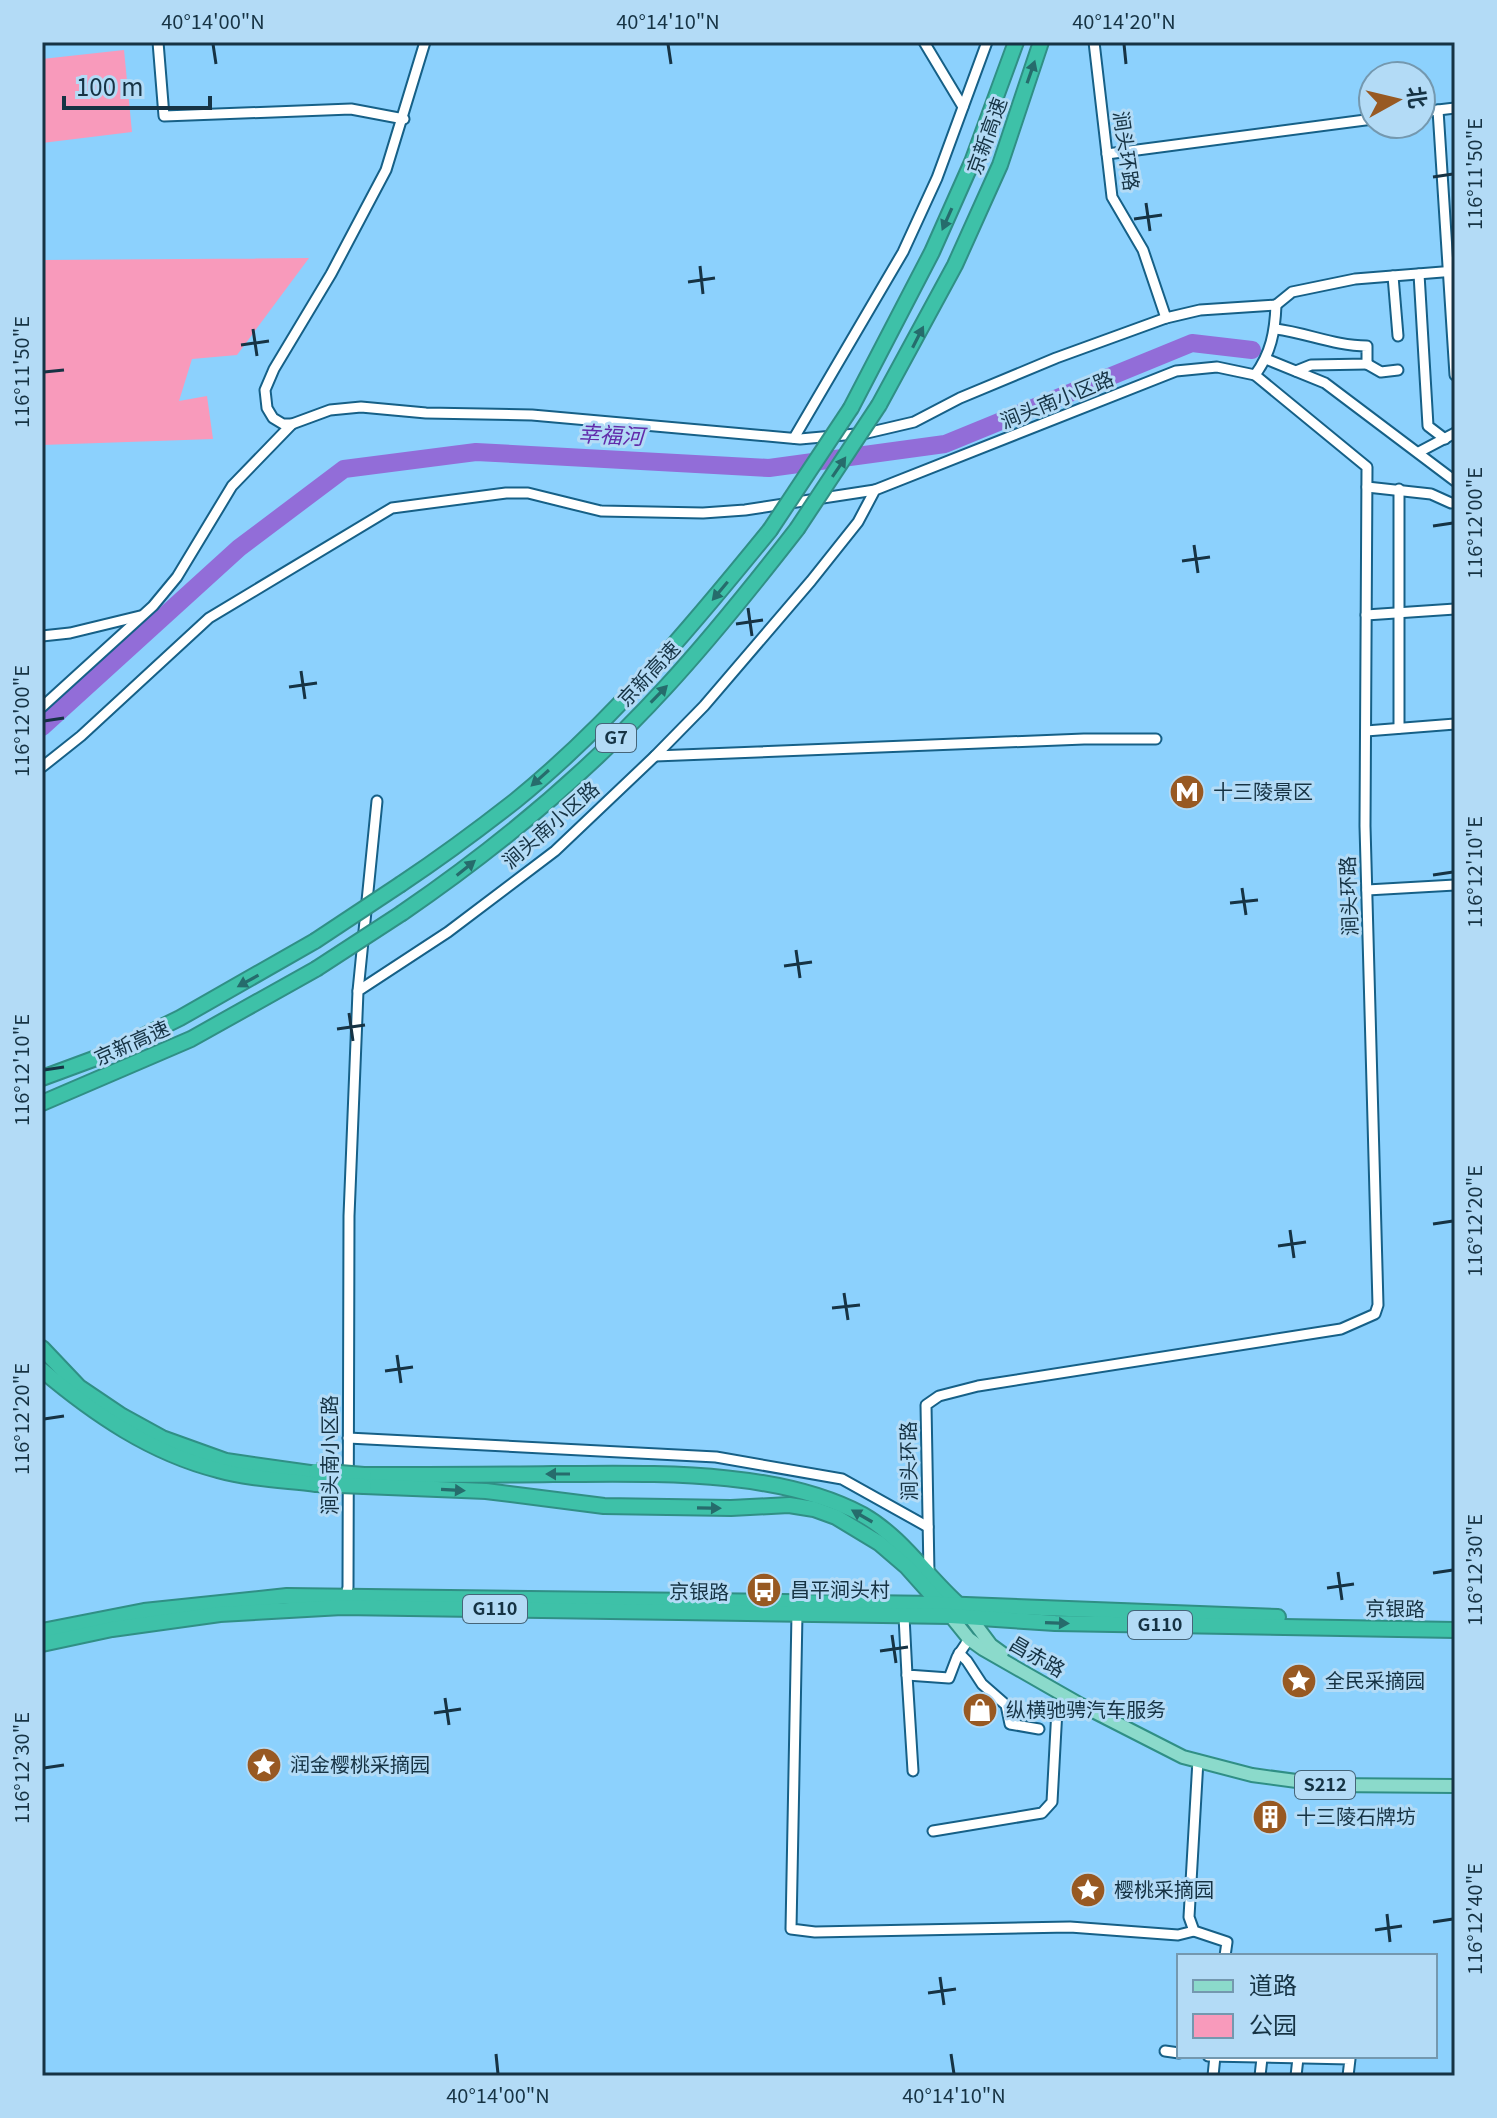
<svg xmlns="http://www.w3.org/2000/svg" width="1497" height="2118" viewBox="0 0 1497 2118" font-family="Georgia,'Noto Sans SC',serif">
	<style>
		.green { fill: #f89abb }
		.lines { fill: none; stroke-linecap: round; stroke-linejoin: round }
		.river { stroke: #926dd8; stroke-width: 18 }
		.minor-casing { stroke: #166087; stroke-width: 13 }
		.major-casing { stroke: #308f85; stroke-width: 16 }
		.highway-casing { stroke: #308f85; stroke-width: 18 }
		.minor { stroke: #fff; stroke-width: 9 }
		.major { stroke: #8bdacb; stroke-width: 12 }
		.highway { stroke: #3ec1a8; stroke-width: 14 }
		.highway-bridge-casing { stroke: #308f85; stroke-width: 18; stroke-linecap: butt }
		.highway-bridge { stroke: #3ec1a8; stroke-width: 14 }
		.oneway { fill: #266c6c }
		.ticks { fill: none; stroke: #163344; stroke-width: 3 }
		.labels { text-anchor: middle; stroke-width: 6; stroke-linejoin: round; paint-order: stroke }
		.shield { fill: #b3dbf6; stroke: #456579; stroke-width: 2 }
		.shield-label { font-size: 18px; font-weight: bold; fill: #163344 }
		.street-label { font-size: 20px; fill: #163344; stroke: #b3dbf6 }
		.poi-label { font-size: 20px; fill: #163344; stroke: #b3dbf6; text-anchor: start }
		.water-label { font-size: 22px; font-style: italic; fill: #612baa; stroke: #b3dbf6 }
		.neatline { fill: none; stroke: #163344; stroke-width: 3 }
		.ticks-label { font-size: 20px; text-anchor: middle; fill: #163344 }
	</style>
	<rect width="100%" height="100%" fill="#8cd1fd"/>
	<g class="green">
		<path d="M124,50L132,132L42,143V59Z"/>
		<path d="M309,258L237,355L192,359L179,401L207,396L213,439L42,445V260Z"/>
	</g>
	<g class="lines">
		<path class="river" d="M42,727L239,548L344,469L476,452L769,468L945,444L1192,343L1252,350"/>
		<defs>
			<g id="minor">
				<path d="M158,42L164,116L351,109L404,119"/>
				<path d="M425,42L386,170L331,274L274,369L265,390L267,408L273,418L283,424H292L330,410L361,407L426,413L532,415L800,439L867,433L914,422L960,398L1056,358L1166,318"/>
				<path d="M924,42L963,107"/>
				<path d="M1094,42L1112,197L1143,250L1166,318L1200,310L1276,305"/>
				<path d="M1438,110L1455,375"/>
				<path d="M1421,112L1455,108"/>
				<path d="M1107,154L1373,119"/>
				<path d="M1419,274L1428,426L1445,439"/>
				<path d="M1393,276L1398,336"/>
				<path d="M1276,305L1292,292L1355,279L1455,271"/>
				<path d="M1276,329C1307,333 1335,346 1367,346V364L1311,365L1296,371"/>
				<path d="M1266,359L1325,383L1455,481"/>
				<path d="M1367,364L1381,372L1398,370"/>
				<path d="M1255,375C1271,353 1275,332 1276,305"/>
				<path d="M794,438L903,252L937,178L987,42"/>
				<path d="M1419,452L1455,433"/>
				<path d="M1367,487L1431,494L1451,503"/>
				<path d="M1399,489V728"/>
				<path d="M1366,615L1455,609"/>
				<path d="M42,636L70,633L140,616"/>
				<path d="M42,707L153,606L177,577L232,486L292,424"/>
				<path d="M1366,731L1455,724"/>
				<path d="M655,756L1084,739H1156"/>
				<path d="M42,767L81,736L209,618L392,508L506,493H528L601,511L703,513L745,510L875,490"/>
				<path d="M1367,890L1455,885"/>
				<path d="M358,991L377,801"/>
				<path d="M348,1438L716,1457L842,1479L928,1527"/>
				<path d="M345,1600L348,1587L349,1216L358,991L448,932L555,851L655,756L704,706L811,581L858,522L875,490L1176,371L1217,367L1255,375L1367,467L1365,826L1378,1305L1375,1314L1341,1329L978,1386L939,1396L926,1405L929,1573"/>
				<path d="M797,1614L791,1929L815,1932L1070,1927L1178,1935L1194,1931"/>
				<path d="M904,1616L907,1675L949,1678L957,1657L969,1639"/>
				<path d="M959,1653L967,1661L982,1684L1006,1705L1010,1724L1039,1729"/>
				<path d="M907,1675L913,1771"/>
				<path d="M1198,1760L1189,1917L1194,1931L1227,1942L1225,1956"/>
				<path d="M933,1831L1042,1813L1052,1802L1057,1709L1065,1697"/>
				<path d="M1165,2051L1179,2053"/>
				<path d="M1208,2056L1350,2059L1348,2076"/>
				<path d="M1213,2076L1215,2056"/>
				<path d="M1260,2076L1262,2058"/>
				<path d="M1296,2076L1298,2058"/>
			</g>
			<g id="major">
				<path d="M948,1613L969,1639L983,1649L1081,1705L1183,1757L1252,1775L1326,1785L1455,1786"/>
				<path d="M967,1613L991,1645L1002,1653"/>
			</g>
			<g id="highway">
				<path d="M879,405L955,265L1000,165L1041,42"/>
				<path d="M851,408L932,252L972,162L1016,42"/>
				<path d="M401,884C440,858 478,830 515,801C611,723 692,626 770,530"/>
				<path d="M402,913C497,848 587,773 665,688C712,637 755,583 797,529"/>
				<path d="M42,1078L107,1054L180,1018L315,941"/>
				<path d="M42,1103L191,1039L316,969"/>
				<path d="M42,1348L79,1387L122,1416L162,1438L226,1461L317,1474"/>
				<path d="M42,1370C94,1414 151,1453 218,1470C250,1479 284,1480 316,1484"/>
				<path d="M364,1475C427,1475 490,1475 553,1474C649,1474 776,1468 863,1515C902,1537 927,1577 960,1606"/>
				<path d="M364,1486L486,1491L604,1506L731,1508L789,1505L814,1509L836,1517L879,1543L907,1567L940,1604"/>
				<path d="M42,1631L144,1611L287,1596L940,1604L1278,1617"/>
				<path d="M42,1644L112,1629L220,1614L342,1607L951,1616L1055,1623L1455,1630"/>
			</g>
		</defs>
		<use href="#minor" class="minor-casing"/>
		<use href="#major" class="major-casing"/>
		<use href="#highway" class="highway-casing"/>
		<use href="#minor" class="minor"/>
		<use href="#major" class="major"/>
		<use href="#highway" class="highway"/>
		<defs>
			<g id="highway-bridge">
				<path d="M797,529L879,405"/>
				<path d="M770,530L851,408"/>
				<path d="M315,941L401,884"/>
				<path d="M316,969L402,913"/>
				<path d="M316,1471L364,1475"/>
				<path d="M316,1484L364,1486"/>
			</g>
		</defs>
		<use href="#highway-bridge" class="highway-bridge-casing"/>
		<use href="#highway-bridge" class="highway-bridge"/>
	</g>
	<defs><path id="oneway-solid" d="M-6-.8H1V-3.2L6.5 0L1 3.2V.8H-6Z" transform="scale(2)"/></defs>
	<g class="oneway">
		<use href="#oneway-solid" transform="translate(1031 72) rotate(-71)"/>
		<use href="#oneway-solid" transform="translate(947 219) rotate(114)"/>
		<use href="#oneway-solid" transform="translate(918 337) rotate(-63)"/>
		<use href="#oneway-solid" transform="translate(839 467) rotate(-56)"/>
		<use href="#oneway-solid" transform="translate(720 591) rotate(130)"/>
		<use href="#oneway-solid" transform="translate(659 694) rotate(-46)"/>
		<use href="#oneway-solid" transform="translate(540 778) rotate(138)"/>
		<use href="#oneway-solid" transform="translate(466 868) rotate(-39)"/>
		<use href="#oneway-solid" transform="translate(248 981) rotate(151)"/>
		<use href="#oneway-solid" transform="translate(558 1474) rotate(180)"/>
		<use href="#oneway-solid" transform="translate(453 1490) rotate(3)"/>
		<use href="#oneway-solid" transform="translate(709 1508) rotate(1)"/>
		<use href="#oneway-solid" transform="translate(862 1516) rotate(-150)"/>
		<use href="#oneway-solid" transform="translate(1057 1623) rotate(2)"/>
	</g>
	<path class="ticks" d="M213,44L216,64M668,44L671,64M1124,44L1126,64M1433,177L1453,174M1146,203L1150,231M1134,219L1162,215M700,266L703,294M688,282L715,278M253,329L257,356M241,345L269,341M44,372L64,370M1433,526L1453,523M1194,545L1198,573M1182,561L1210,557M748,608L752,636M736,624L763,620M301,671L305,699M289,687L317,683M44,721L64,718M1433,875L1453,872M1242,888L1246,915M1230,903L1258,900M796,950L800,978M784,966L812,962M349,1013L353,1041M337,1029L365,1025M44,1070L64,1067M1433,1224L1453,1221M1290,1230L1294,1258M1278,1246L1306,1242M844,1293L848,1320M832,1308L860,1305M397,1355L401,1383M385,1371L413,1367M44,1419L64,1416M1338,1572L1342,1600M1433,1573L1453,1570M1327,1588L1354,1584M892,1635L896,1663M880,1651L908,1647M445,1698L449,1725M434,1713L461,1709M44,1768L64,1765M1387,1914L1390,1942M1433,1922L1453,1919M1375,1930L1402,1926M940,1977L944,2005M928,1993L956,1989M496,2054L498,2074M951,2054L954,2074"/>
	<defs>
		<symbol id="metro-disc" viewBox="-11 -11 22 22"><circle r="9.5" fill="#985922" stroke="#b3dbf6"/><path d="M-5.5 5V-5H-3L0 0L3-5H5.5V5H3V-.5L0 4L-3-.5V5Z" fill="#fff"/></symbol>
		<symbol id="bus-disc" viewBox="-11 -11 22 22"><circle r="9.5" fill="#985922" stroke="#b3dbf6"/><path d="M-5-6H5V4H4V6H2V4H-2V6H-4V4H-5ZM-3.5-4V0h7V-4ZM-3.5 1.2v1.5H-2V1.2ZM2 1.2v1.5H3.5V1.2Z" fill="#fff"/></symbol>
		<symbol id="sight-disc" viewBox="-11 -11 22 22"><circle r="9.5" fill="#985922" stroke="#b3dbf6"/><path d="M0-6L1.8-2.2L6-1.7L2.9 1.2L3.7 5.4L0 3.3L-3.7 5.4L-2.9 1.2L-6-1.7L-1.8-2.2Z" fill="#fff"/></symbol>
		<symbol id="shop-disc" viewBox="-11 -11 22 22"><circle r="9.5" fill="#985922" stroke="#b3dbf6"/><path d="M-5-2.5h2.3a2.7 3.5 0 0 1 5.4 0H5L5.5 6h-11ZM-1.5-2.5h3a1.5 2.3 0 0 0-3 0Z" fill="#fff"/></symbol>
		<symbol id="building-disc" viewBox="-11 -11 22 22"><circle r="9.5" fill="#985922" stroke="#b3dbf6"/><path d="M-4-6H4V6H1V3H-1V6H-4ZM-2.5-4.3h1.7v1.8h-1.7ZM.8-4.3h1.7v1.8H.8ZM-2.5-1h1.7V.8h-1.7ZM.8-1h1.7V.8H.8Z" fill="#fff"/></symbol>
	</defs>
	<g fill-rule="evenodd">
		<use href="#metro-disc" x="1167" y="772" width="40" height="40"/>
		<use href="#bus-disc" x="744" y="1570" width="40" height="40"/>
		<use href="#sight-disc" x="1279" y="1661" width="40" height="40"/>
		<use href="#shop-disc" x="960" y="1690" width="40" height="40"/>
		<use href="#sight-disc" x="244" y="1745" width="40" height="40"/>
		<use href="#building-disc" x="1250" y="1797" width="40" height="40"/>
		<use href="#sight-disc" x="1068" y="1870" width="40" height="40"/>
	</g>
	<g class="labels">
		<g class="shield">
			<rect x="596" y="724" width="40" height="28" rx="6"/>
			<rect x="463" y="1595" width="64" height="28" rx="6"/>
			<rect x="1128" y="1611" width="64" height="28" rx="6"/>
			<rect x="1295" y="1771" width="60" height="28" rx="6"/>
		</g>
		<g class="shield-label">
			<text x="616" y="744">G7</text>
			<text x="495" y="1615">G110</text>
			<text x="1160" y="1631">G110</text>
			<text x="1325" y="1791">S212</text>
		</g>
		<g class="street-label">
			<text transform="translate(987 136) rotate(-70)" y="7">京新高速</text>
			<text transform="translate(1126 151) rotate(82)" y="7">涧头环路</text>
			<text transform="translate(1057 400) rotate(-22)" y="7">涧头南小区路</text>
			<text transform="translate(649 674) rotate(-47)" y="7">京新高速</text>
			<text transform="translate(551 825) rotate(-41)" y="7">涧头南小区路</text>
			<text transform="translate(1349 896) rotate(-92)" y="7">涧头环路</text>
			<text transform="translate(132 1043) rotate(-24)" y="7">京新高速</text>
			<text transform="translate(330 1455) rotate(-90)" y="7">涧头南小区路</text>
			<text transform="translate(909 1461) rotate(-91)" y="7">涧头环路</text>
			<text transform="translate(699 1592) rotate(1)" y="7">京银路</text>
			<text transform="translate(1395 1609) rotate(1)" y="7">京银路</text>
			<text transform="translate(1037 1657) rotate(30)" y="7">昌赤路</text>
		</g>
		<g class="poi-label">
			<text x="1213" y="799">十三陵景区</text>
			<text x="790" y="1597">昌平涧头村</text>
			<text x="1325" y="1688">全民采摘园</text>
			<text x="1006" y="1717">纵横驰骋汽车服务</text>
			<text x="290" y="1772">润金樱桃采摘园</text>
			<text x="1296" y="1824">十三陵石牌坊</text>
			<text x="1114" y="1897">樱桃采摘园</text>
		</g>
		<g class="water-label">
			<text transform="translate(611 435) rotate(3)" y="8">幸福河</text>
		</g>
	</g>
	<rect width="1497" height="2118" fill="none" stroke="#b3dbf6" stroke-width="88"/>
	<rect x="1177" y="1954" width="260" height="104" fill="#b3dbf6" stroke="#7498af" stroke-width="2"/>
	<rect x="1193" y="1980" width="40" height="12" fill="#8bdacb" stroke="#7498af" stroke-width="2"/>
	<text x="1249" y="1994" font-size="24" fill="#163344">道路</text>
	<rect x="1193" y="2014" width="40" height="24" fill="#f89abb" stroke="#7498af" stroke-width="2"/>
	<text x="1249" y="2034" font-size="24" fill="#163344">公园</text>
	<g transform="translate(1397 100) rotate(82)"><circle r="38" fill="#b3dbf6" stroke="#7498af" stroke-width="2"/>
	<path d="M0-6L14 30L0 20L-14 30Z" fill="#985922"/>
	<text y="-12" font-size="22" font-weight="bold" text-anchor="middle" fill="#163344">北</text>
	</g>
	<path d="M64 96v12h146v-12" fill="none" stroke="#163344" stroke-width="4"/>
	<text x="76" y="96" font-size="24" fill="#163344" stroke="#b3dbf6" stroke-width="6" paint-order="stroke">100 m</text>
	<rect x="44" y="44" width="1409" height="2030" class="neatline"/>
	<g class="ticks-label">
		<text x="213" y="29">40°14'00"N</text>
		<text x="668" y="29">40°14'10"N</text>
		<text x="1124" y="29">40°14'20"N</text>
		<text transform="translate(1475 174) rotate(-90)" y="7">116°11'50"E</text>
		<text transform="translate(22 372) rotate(-90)" y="7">116°11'50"E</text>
		<text transform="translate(1475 523) rotate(-90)" y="7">116°12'00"E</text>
		<text transform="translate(22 721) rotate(-90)" y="7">116°12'00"E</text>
		<text transform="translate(1475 872) rotate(-90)" y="7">116°12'10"E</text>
		<text transform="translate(22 1070) rotate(-90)" y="7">116°12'10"E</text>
		<text transform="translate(1475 1221) rotate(-90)" y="7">116°12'20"E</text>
		<text transform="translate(22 1419) rotate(-90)" y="7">116°12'20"E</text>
		<text transform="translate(1475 1570) rotate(-90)" y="7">116°12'30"E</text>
		<text transform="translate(22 1768) rotate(-90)" y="7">116°12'30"E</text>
		<text transform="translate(1475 1919) rotate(-90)" y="7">116°12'40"E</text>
		<text x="498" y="2103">40°14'00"N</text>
		<text x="954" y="2103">40°14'10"N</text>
	</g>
</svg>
